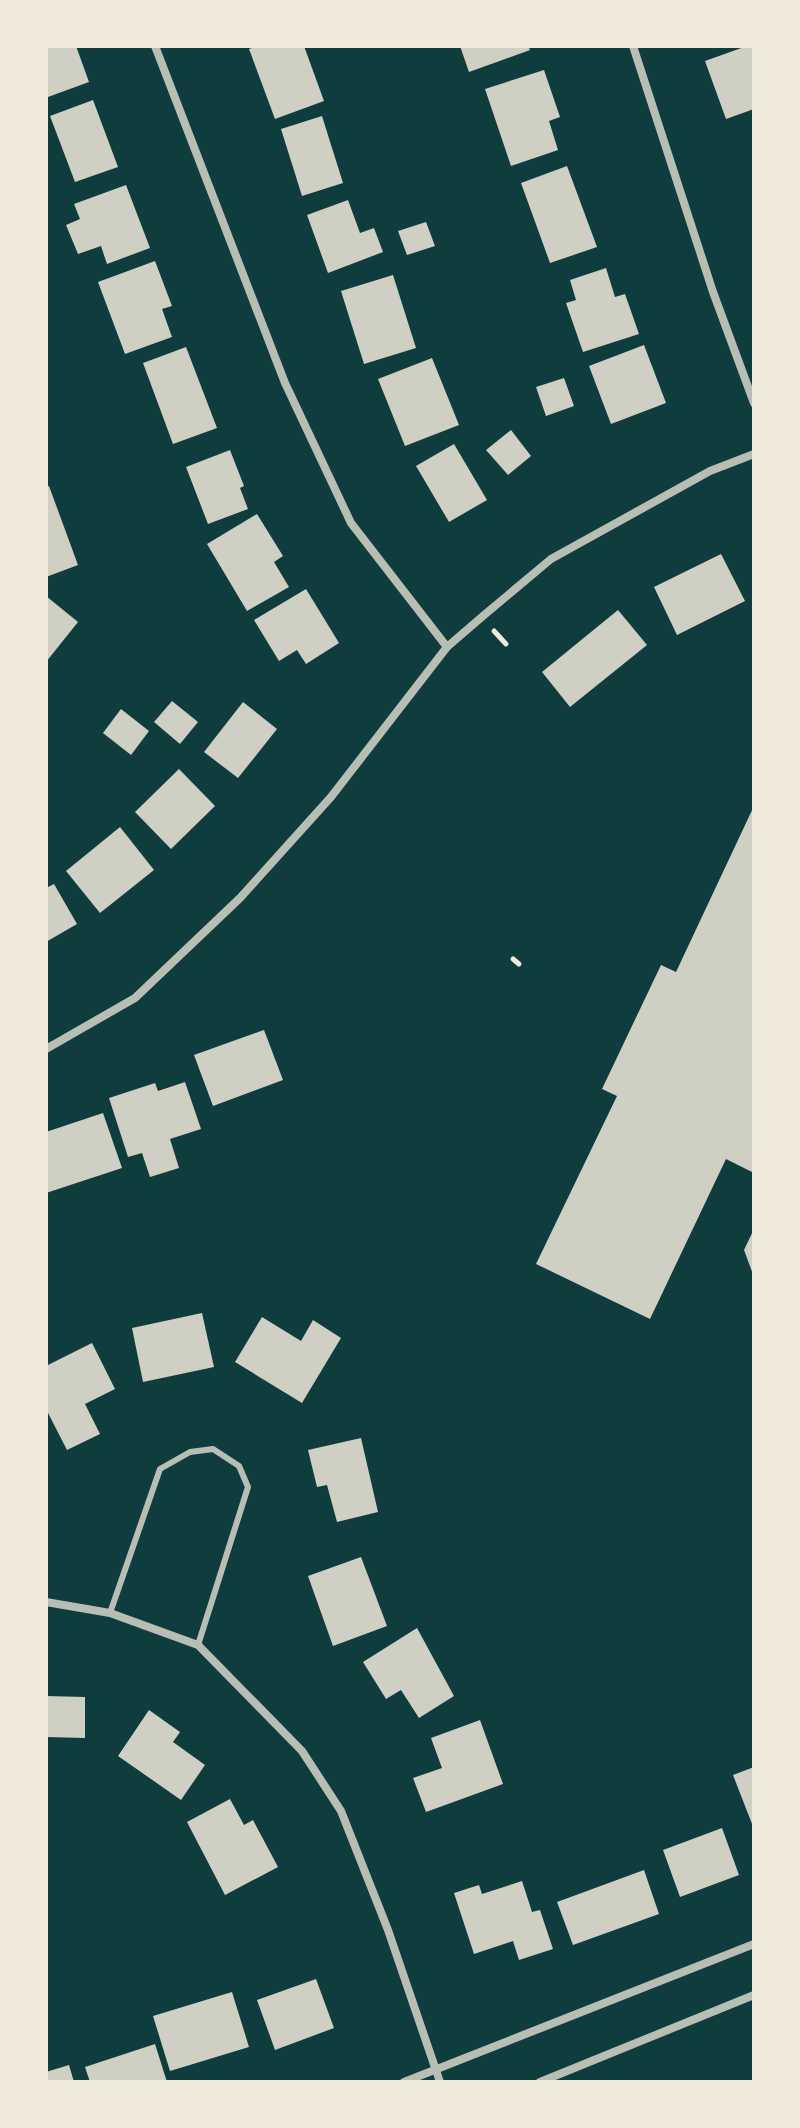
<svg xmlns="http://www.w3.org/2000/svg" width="800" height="2128" viewBox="0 0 800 2128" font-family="Roboto,sans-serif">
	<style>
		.building { fill: #cfcfc3 }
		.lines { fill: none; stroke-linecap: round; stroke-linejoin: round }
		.path { stroke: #f1e9da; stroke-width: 5 }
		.service { stroke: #b8beb3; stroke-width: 6 }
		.minor { stroke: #b8beb3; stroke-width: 8 }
	</style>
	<rect width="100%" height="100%" fill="#0f3d3e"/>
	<g class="building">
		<path d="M46,46H76L89,82L48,97Z"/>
		<path d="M257,46H304L324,101L275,119L249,49Z"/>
		<path d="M460,46H528L530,50L469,72Z"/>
		<path d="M747,46H754V109L726,119L705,61Z"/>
		<path d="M544,70L560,117L549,121L558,150L511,166L485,89Z"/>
		<path d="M93,100L118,167L75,182L50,116Z"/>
		<path d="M322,116L343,183L302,196L281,129Z"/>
		<path d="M567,166L597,247L550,263L521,183Z"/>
		<path d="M126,185L150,248L107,264L101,246L78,254L66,225L80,219L74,204Z"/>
		<path d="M348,200L360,233L374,228L383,252L328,273L307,215Z"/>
		<path d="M426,222L435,246L407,255L398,231Z"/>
		<path d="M155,261L172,306L162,309L172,337L125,354L98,282Z"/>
		<path d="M606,268L615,297L625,294L639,334L583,352L566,303L576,300L570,280Z"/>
		<path d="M393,275L416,348L364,364L341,291Z"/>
		<path d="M644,345L666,403L611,424L589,366Z"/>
		<path d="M186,347L217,428L173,444L143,363Z"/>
		<path d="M432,358L459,425L405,446L378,379Z"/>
		<path d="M564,378L574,406L546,416L536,387Z"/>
		<path d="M511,430L531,456L508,475L486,450Z"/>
		<path d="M454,444L487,500L449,522L416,466Z"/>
		<path d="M230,450L244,486L240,488L248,509L208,524L186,467Z"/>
		<path d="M49,486L78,565L46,577V487Z"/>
		<path d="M257,514L283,556L274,562L289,587L247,611L207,544Z"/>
		<path d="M721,554L745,601L677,635L654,587Z"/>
		<path d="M306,589L339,643L306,664L297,650L279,661L254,620Z"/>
		<path d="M46,596L78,622L46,662Z"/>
		<path d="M618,610L647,645L570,707L542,672Z"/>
		<path d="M172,701L198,722L180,744L154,722Z"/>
		<path d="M243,702L277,729L238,778L204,752Z"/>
		<path d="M121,709L149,731L131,755L103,733Z"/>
		<path d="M179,769L215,806L171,849L135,812Z"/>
		<path d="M754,806V1173L726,1159L650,1319L536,1264L617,1096L602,1089L661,965L676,972Z"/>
		<path d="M120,827L154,870L100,913L66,871Z"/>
		<path d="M54,884L77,924L46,942V888Z"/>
		<path d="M264,1030L283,1080L213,1106L194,1055Z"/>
		<path d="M185,1082L201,1129L170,1139L179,1168L150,1177L142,1153L128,1157L109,1098L155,1083L158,1091Z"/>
		<path d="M103,1113L122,1168L46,1193V1132Z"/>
		<path d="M754,1229V1277L744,1250Z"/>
		<path d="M202,1313L214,1367L143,1382L132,1328Z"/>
		<path d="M262,1317L301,1341L313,1320L341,1338L302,1403L235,1362Z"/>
		<path d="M92,1343L115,1389L85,1404L100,1434L67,1450L46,1409V1366Z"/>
		<path d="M361,1438L378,1512L337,1522L327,1485L317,1487L308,1450Z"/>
		<path d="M361,1557L387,1626L333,1646L308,1576Z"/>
		<path d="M417,1628L454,1696L419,1718L401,1690L386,1699L363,1662Z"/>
		<path d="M46,1696L85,1697V1738L46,1737Z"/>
		<path d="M149,1710L180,1732L173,1742L205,1765L181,1800L118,1756Z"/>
		<path d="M480,1720L503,1784L426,1812L413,1778L442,1768L431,1738Z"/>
		<path d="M754,1767V1829L733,1775Z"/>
		<path d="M230,1799L244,1825L253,1820L278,1867L225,1895L187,1822Z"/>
		<path d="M722,1828L739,1875L680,1897L663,1850Z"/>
		<path d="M644,1870L659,1914L573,1945L557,1902Z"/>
		<path d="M522,1881L532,1912L540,1910L553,1949L519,1960L513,1941L474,1954L454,1893L479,1885L482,1894Z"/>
		<path d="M316,1979L334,2028L275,2050L257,2000Z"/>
		<path d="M232,1992L249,2047L170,2071L153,2016Z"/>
		<path d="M155,2044L167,2082H90L85,2067Z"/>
		<path d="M69,2065L74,2082H46V2072Z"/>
	</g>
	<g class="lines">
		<g class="path">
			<path d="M494,631L506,644"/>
			<path d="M513,959L519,964"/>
		</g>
		<path class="service" d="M110,1613L160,1469L190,1452L213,1449L239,1466L248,1487L198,1645"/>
		<g class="minor">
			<path d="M155,46L285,383L351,523L447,647"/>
			<path d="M633,46L713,292L754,403"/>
			<path d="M46,1049L135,998L240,898L331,797L447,647L483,616L551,559L710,471L754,454"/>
			<path d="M46,1602L110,1613L198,1645L302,1751L341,1811L388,1930L440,2082"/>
			<path d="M404,2082L754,1944"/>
			<path d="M540,2082L754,1995"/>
		</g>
	</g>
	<rect width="800" height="2128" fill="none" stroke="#f1e9da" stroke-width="96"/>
</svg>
